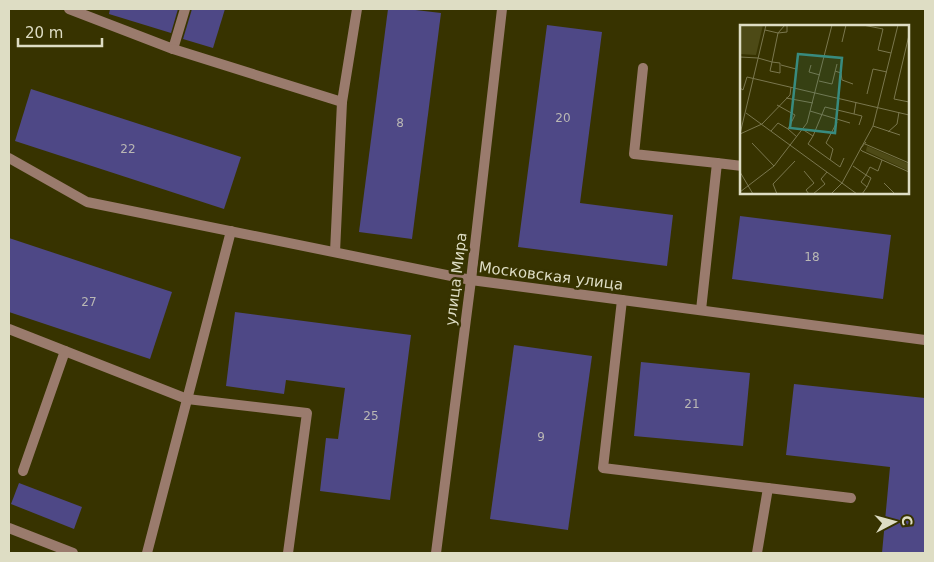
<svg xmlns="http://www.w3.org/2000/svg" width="934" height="562" viewBox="0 0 934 562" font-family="'DejaVu Sans',sans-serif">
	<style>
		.building { fill: #4e4886 }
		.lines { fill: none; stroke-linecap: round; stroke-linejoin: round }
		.service { stroke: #9a7b6d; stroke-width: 10 }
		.minor { stroke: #9a7b6d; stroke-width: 10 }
		.tertiary { stroke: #9a7b6d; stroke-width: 10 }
		.labels { text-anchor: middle; stroke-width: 5; stroke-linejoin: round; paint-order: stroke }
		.number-label { font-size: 12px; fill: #bab8b4 }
		.street-label { font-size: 15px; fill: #deddc4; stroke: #373300 }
		.inset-road { fill: none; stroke: #7a774e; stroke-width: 1 }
		.view { fill: #388b7f; fill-opacity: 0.15; stroke: #388b7f; stroke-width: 2.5 }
		.inset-edge { fill: none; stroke: #deddc4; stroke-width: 2.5 }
	</style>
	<rect width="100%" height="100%" fill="#373300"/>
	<g class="building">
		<path d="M110,9H178L171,33L109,14Z"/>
		<path d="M192,9H225L213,48L183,39Z"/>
		<path d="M388,9H407L441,13L412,239L359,232Z"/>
		<path d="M547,25L602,32L580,203L673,215L667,266L518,247Z"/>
		<path d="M31,89L241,157L224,209L15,141Z"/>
		<path d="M740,216L891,235L883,299L732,279Z"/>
		<path d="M9,238L172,292L150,359L9,312Z"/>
		<path d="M235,312L411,335L390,500L320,491L326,438L338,439L345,388L286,380L284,394L226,386Z"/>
		<path d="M514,345L592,356L568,530L490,519Z"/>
		<path d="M641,362L750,373L743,446L634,436Z"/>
		<path d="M794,384L925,398V553H882L890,467L786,455Z"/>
		<path d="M19,483L82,507L74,529L11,504Z"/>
	</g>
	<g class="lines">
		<g class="service">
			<path d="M69,9L173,49L185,9"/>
			<path d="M173,49L342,102"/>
			<path d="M643,68L634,154L717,163"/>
			<path d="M335,252L342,102L357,9"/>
			<path d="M622,300L603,468L851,498"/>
			<path d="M701,310L717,163L742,166"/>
			<path d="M9,329L187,399L307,413L288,553"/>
			<path d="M23,471L65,351"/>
			<path d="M9,528L73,553"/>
			<path d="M147,553L231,231"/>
			<path d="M757,553L768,488"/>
		</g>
		<path class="minor" d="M9,158L87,202L471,280L925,340"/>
		<path class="tertiary" d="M436,553L471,280L502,9"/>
	</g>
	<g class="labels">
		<g class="number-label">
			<text x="563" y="122">20</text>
			<text x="400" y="127">8</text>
			<text x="128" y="153">22</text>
			<text x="812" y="261">18</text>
			<text x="89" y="306">27</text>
			<text x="692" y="408">21</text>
			<text x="371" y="420">25</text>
			<text x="541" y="441">9</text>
		</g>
		<g class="street-label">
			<text transform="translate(551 276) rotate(7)" y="5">Московская улица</text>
			<text transform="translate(456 279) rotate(-83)" y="5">улица Мира</text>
		</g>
	</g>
	<g transform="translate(740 25)">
		<rect width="169" height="169" fill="#373300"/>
		<path d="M0,0H23L16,30L0,29ZM127,121L169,139V146L126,126Z" fill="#4d4a16"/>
		<path class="inset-road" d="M45,0L38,8L47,7V0M123,0L143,4L138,25L151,28M169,10L154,74L169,77M102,17L106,0M0,32L18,33L32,37L40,38V48L30,46L32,37L38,8L25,5M41,40L56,44M71,40L69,47L80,50M95,46L101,48L102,55L113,59M79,56L92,59L97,39M0,63L3,65L7,52L169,90M127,69L133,44L147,47M46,73L73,78M37,80L55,90L48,104L57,112M70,86L110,98M6,88L117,169M114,89L122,91L119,100M133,101L160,110M62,104L73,111L68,119L100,142L104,133M31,106L38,98L48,104M148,107L157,99L159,87M0,109L26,0M0,109L22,99L50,70L51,62M73,111L85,82L114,89L116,77M126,117L120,124L122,126L169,147M12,118L34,141M125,119L169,138M90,135L93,124L86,118L97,97M113,141L126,150L130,142L138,146L142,135M64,146L74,158L66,165L69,169M0,147L13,169M144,158L155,169M0,167L34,141L67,98L92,0M37,169L33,159L55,136M73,169L85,159L81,154L87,147M91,169L102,158L133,101L158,0M122,169L127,162L121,157L126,150L131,153L127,162"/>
		<path class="view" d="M58,29L102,33L95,108L50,103Z"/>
		<rect width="169" height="169" class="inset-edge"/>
	</g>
	<rect width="934" height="562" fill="none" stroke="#deddc4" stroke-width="20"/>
	<g transform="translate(894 522) rotate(84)" stroke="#373300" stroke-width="4" paint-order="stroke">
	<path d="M0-4L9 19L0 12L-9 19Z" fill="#deddc4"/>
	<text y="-8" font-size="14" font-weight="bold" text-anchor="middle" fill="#deddc4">С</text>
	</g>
	<path d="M18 38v8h84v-8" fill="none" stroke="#deddc4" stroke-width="2.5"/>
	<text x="25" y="38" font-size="15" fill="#deddc4" stroke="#373300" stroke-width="4" paint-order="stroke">20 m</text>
</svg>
